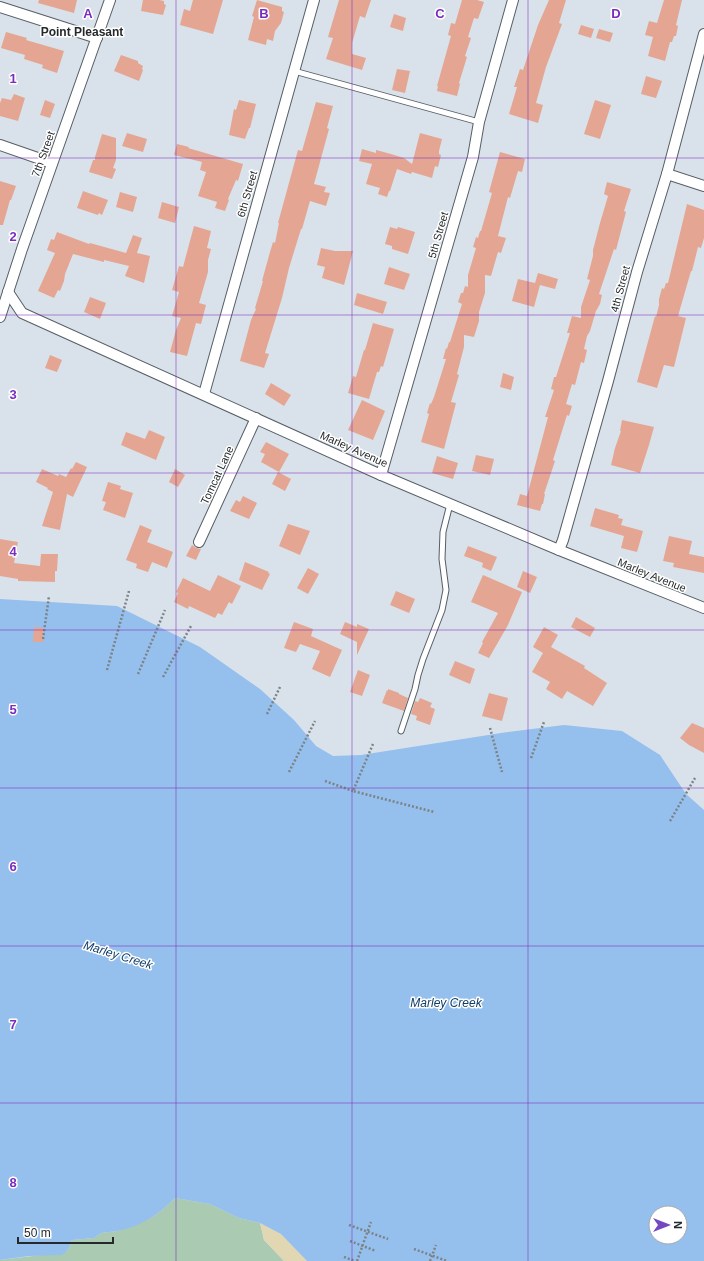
<svg xmlns="http://www.w3.org/2000/svg" width="704" height="1261" viewBox="0 0 704 1261" font-family="Helvetica,sans-serif">
	<style>
		.green { fill: #aacab2 }
		.sand { fill: #e1d8b3 }
		.water { fill: #95bfed; fill-rule: evenodd }
		.building { fill: #e4a692 }
		.lines { fill: none; stroke-linecap: round; stroke-linejoin: round }
		.lane-casing { stroke: #575e65; stroke-width: 7 }
		.street-casing { stroke: #575e65; stroke-width: 12 }
		.path { stroke: #7c8387; stroke-width: 2.5; stroke-dasharray: 2 2; stroke-linecap: butt }
		.lane { stroke: #fff; stroke-width: 5 }
		.street { stroke: #fff; stroke-width: 10 }
		.grid { fill: none; stroke: #7b2cbf; stroke-width: 1; stroke-opacity: 0.55 }
		.labels { text-anchor: middle; stroke-width: 3; stroke-linejoin: round; paint-order: stroke }
		.street-label { font-size: 11px; fill: #25292b; stroke: #fff }
		.neighbourhood-label { font-size: 12px; font-weight: bold; fill: #25292b; stroke: #fff }
		.water-label { font-size: 12px; font-style: italic; fill: #103d67; stroke: #fff }
		.grid-label { font-size: 13px; text-anchor: middle; font-weight: bold; fill: #7b2cbf; stroke: #fff; stroke-width: 3; stroke-linejoin: round; paint-order: stroke }
	</style>
	<rect width="100%" height="100%" fill="#d9e2ea"/>
	<path class="green" d="M175,1198L210,1204L239,1218L260,1223L264,1240L284,1261H0V1260L66,1252L70,1246L72,1240L94,1238L101,1233L118,1231L151,1218L162,1210Z"/>
	<path class="sand" d="M260,1223L281,1234L307,1261H284L264,1240Z"/>
	<path class="water" d="M0,599L117,606L200,647L260,689L294,720L316,746L333,756L361,755L501,733L564,725L622,731L660,755L686,794L704,810V1261H307L281,1234L260,1223L239,1218L210,1204L175,1198L162,1210L151,1218L135,1226L118,1231L101,1233L94,1238L72,1240L70,1246L66,1252L61,1255L29,1256L0,1260ZM656,1213H680V1237H656Z"/>
	<g class="building">
		<path d="M39,0H77L74,13L38,3Z"/>
		<path d="M143,0H159L164,1V4L166,5L163,15L141,11Z"/>
		<path d="M193,0H223L213,34L180,25L184,9L190,11Z"/>
		<path d="M257,0L282,7V11L284,12L281,23L275,31L273,41L267,39L266,45L248,40L254,17L252,16Z"/>
		<path d="M339,0H371L365,18L360,16L352,43V54L366,58L362,70L326,59L333,38L328,37Z"/>
		<path d="M462,0H477L484,2L478,19L474,18L468,37L471,38L465,56L467,57L459,83L460,84L457,96L437,91L438,86H437L451,36L448,35L451,23L455,24Z"/>
		<path d="M549,0H566L559,23L562,24L546,67L536,103L543,105L538,123L509,114L517,87H514L520,69L523,70L538,25Z"/>
		<path d="M664,0H682L676,25L678,26L676,36H674L672,42H670L665,61L648,56L653,37L645,35L649,21L657,23Z"/>
		<path d="M394,14L406,18L403,31L390,27Z"/>
		<path d="M581,25L594,29L591,38L578,34Z"/>
		<path d="M599,29L613,33L610,42L596,38Z"/>
		<path d="M6,32L27,38L26,40L64,51L57,73L42,68L43,65L24,59L25,55L1,48Z"/>
		<path d="M121,55L138,61V63L143,66L142,69L143,70L139,81L114,71Z"/>
		<path d="M397,69L410,71L405,93L392,90Z"/>
		<path d="M646,76L662,81L656,98L641,94Z"/>
		<path d="M14,94L25,98L18,121L0,116V103L2,98L11,100Z"/>
		<path d="M45,100L55,104L50,118L40,115Z"/>
		<path d="M239,100L256,104L250,128H249L245,139L229,135L234,109L236,110Z"/>
		<path d="M595,100L611,105L600,139L584,134Z"/>
		<path d="M316,102L333,106L327,128L329,129L314,184L326,187L324,192L330,193L326,206L310,201L302,229H301L289,268L282,298L265,353L269,354L264,368L240,361L251,320L256,309L255,308L263,281H262L270,252L273,242L275,243L279,223H278L298,150L302,151Z"/>
		<path d="M127,133L147,139L143,152L122,146Z"/>
		<path d="M420,133L442,139L439,151V154L441,155L438,167L435,166L432,178L412,172L411,174L397,169L390,191H389L387,197L378,194L380,188L366,184L372,164L359,161L362,149L376,153V150L391,154L404,158L412,164Z"/>
		<path d="M102,134L116,138V160L113,168L116,169L112,179L89,172L93,160H95V157Z"/>
		<path d="M177,144L189,147L188,148L243,164L238,181L236,180L228,199L229,200L225,211L215,208L217,202L198,196L206,172L200,170L202,162L174,155Z"/>
		<path d="M500,152L525,159L522,172L518,171L510,198L508,197L498,236L506,238L501,253L498,252L491,276L485,275V293L479,312V321L474,337L464,335V347L457,374L459,375L451,402L456,403L444,449L421,442L429,414L427,413L430,403L431,404L434,397L446,359H443L446,348L447,349L449,342H450L462,304L458,302L461,293H463L465,286L468,287V275L476,248L473,247L476,237L478,238L480,231H481L492,193L489,192Z"/>
		<path d="M0,181L16,186L11,200H10L3,225H0Z"/>
		<path d="M607,182L631,189L624,211L626,212L616,250L614,249L599,294L602,295L600,304L596,311L590,331L587,336L584,349L587,350L584,363L581,362L575,385L572,384L566,404L572,406L569,416L567,415L553,460L555,461L544,494H545L543,504H542L540,511L517,505L520,494L527,496L548,417H545L554,390L551,389L554,377H556L570,333H567L572,316L581,318V307L590,280L587,279L593,256V250L600,223L608,196L604,194Z"/>
		<path d="M83,191L108,200L102,215L99,213L98,215L77,208Z"/>
		<path d="M120,192L137,197L133,212L116,207Z"/>
		<path d="M162,202L179,207L175,223L158,218Z"/>
		<path d="M687,204L704,210V238L701,248L698,247L692,271H691L678,316L686,318L674,367L664,365L657,388L637,382L655,316L656,317L659,305V299L662,288L664,289L666,283H668Z"/>
		<path d="M194,226L211,231L207,248L211,249L208,260V272L199,303L206,305L201,324L196,323L187,356L170,352L176,330L181,318L172,316L179,292L172,290L179,266L183,267Z"/>
		<path d="M390,227L397,229L398,227L415,232L408,254L392,249V246L385,244Z"/>
		<path d="M57,232L89,244L90,243L126,253L133,235L142,238L137,253L150,256L144,283L125,276L129,266L104,260V262L73,254L65,274L64,281L60,291L58,290L54,298L38,291L55,253L47,250L51,239L54,240Z"/>
		<path d="M321,248L335,251H353L344,285L322,278L325,267L317,265Z"/>
		<path d="M389,267L410,274L404,290L384,284Z"/>
		<path d="M538,273L558,279L555,289L540,285L534,307L512,301L518,279L535,283Z"/>
		<path d="M357,293L387,302L383,314L354,305Z"/>
		<path d="M90,297L106,303L100,319L84,312Z"/>
		<path d="M373,323L394,329L383,367L381,366L379,372H377L369,399L348,393L353,376L356,377L364,350H365Z"/>
		<path d="M50,355L62,360L57,372L45,368Z"/>
		<path d="M503,373L514,377L511,390L500,387Z"/>
		<path d="M271,383L291,395L284,406L265,394Z"/>
		<path d="M362,400L385,411L373,440L348,430Z"/>
		<path d="M622,420L654,427L649,445L640,473L611,465L615,448L621,431H620Z"/>
		<path d="M149,430L165,437L156,460L121,445L126,432L145,439Z"/>
		<path d="M266,442L289,454L279,472L261,462L265,454L260,452Z"/>
		<path d="M476,455L494,459L490,475L472,471Z"/>
		<path d="M437,456L458,463L453,479L432,473Z"/>
		<path d="M76,462L87,467L73,497L67,494L60,530L42,526L53,492L47,489L48,488L36,482L42,469L58,476L59,474L66,477L71,468L72,469Z"/>
		<path d="M175,469L185,475L178,487L169,482Z"/>
		<path d="M278,472L291,479L285,491L272,484Z"/>
		<path d="M108,482L121,486L120,489L133,493L125,518L103,510L106,502L102,501Z"/>
		<path d="M243,496L257,503L249,519L230,511L236,500L240,502Z"/>
		<path d="M595,508L619,515L618,518L623,519L621,525L643,531L637,552L621,548L624,536L590,526Z"/>
		<path d="M288,524L310,531L300,555L279,546Z"/>
		<path d="M140,525L152,530L147,542L173,552L167,568L152,562L148,572L136,568L137,564L126,560Z"/>
		<path d="M669,536L692,541L689,554L704,557V573L673,567L674,563L663,561Z"/>
		<path d="M0,539L18,542L14,563L40,566L41,554H58L57,571H55V582L18,581V579L0,576Z"/>
		<path d="M192,545L196,548L201,549L196,560L186,556Z"/>
		<path d="M468,546L497,557L491,571L482,567L483,563L464,556Z"/>
		<path d="M245,562L269,572L268,573L270,574L262,590L239,580Z"/>
		<path d="M308,568L319,574L308,594L297,588Z"/>
		<path d="M523,571L537,577L530,593L517,587Z"/>
		<path d="M218,575L241,586L232,604L229,602L222,615L218,613L215,618L189,606L188,609L174,602L178,593L176,592L183,578L210,591Z"/>
		<path d="M483,575L522,592L508,625L489,658L478,653L483,643L482,642L498,613L471,602Z"/>
		<path d="M396,591L415,599L409,613L390,605Z"/>
		<path d="M576,617L595,628L590,637L571,627Z"/>
		<path d="M294,622L313,629L311,636L342,650L330,677L312,669L320,651L300,644L296,652L284,648Z"/>
		<path d="M345,622L357,627V624L369,629L357,655V642L340,634Z"/>
		<path d="M34,627L44,628L43,642H33Z"/>
		<path d="M544,627L558,635L551,647L585,666L584,668L607,683L593,706L567,691L562,699L546,689L550,682L532,672L543,653L533,647Z"/>
		<path d="M455,661L475,669L470,684L449,675Z"/>
		<path d="M358,670L370,675L362,696L350,692Z"/>
		<path d="M388,689L399,693V694L408,698L404,711L382,703L387,690L388,691Z"/>
		<path d="M489,693L508,698L502,721L482,716Z"/>
		<path d="M420,698L432,703L430,707L435,709L430,725L416,720L417,716L411,714L415,701L418,702Z"/>
		<path d="M692,723L704,728V753L689,745L680,738Z"/>
	</g>
	<g class="lines">
		<defs>
			<g id="lane">
				<path d="M294,71L479,122"/>
				<path d="M401,731L415,689L418,675L423,659L442,610L446,590L442,559L443,532L450,504"/>
			</g>
			<g id="street">
				<path d="M0,7L97,38"/>
				<path d="M0,145L52,163"/>
				<path d="M667,174L704,186"/>
				<path d="M8,292L22,313L381,475L559,550L704,608"/>
				<path d="M0,317L22,249L110,0"/>
				<path d="M204,394L314,0"/>
				<path d="M381,475L473,157L479,122L513,0"/>
				<path d="M199,542L256,418"/>
				<path d="M559,550L563,540L608,381L637,272L667,174L704,34"/>
			</g>
		</defs>
		<use href="#lane" class="lane-casing"/>
		<use href="#street" class="street-casing"/>
		<g class="path">
			<path d="M43,639L49,596"/>
			<path d="M107,670L129,591"/>
			<path d="M138,674L165,610"/>
			<path d="M163,677L191,626"/>
			<path d="M267,714L280,687"/>
			<path d="M490,728L502,772"/>
			<path d="M373,744L353,791L434,812"/>
			<path d="M531,758L544,722"/>
			<path d="M289,772L315,721"/>
			<path d="M325,781L353,791"/>
			<path d="M670,821L695,778"/>
			<path d="M349,1225L388,1239"/>
			<path d="M350,1241L376,1251"/>
			<path d="M414,1249L447,1261"/>
			<path d="M344,1257L355,1261"/>
			<path d="M357,1261L371,1222"/>
			<path d="M430,1261L436,1245"/>
		</g>
		<use href="#lane" class="lane"/>
		<use href="#street" class="street"/>
	</g>
	<path class="grid" d="M176,0V1261M352,0V1261M528,0V1261M0,158H704M0,315H704M0,473H704M0,630H704M0,788H704M0,946H704M0,1103H704"/>
	<g class="labels">
		<g class="street-label">
			<text transform="translate(43 154) rotate(-70)" y="4">7th Street</text>
			<text transform="translate(247 194) rotate(-74)" y="4">6th Street</text>
			<text transform="translate(438 235) rotate(-74)" y="4">5th Street</text>
			<text transform="translate(620 289) rotate(-75)" y="4">4th Street</text>
			<text transform="translate(354 449) rotate(24)" y="4">Marley Avenue</text>
			<text transform="translate(217 475) rotate(-65)" y="4">Tomcat Lane</text>
			<text transform="translate(652 575) rotate(22)" y="4">Marley Avenue</text>
		</g>
		<g class="neighbourhood-label">
			<text x="82" y="36">Point Pleasant</text>
		</g>
		<g class="water-label">
			<text transform="translate(118 955) rotate(17)" y="4">Marley Creek</text>
			<text x="446" y="1007">Marley Creek</text>
		</g>
	</g>
	<g class="grid-label">
		<text x="88" y="18">A</text>
		<text x="264" y="18">B</text>
		<text x="440" y="18">C</text>
		<text x="616" y="18">D</text>
		<text x="13" y="83">1</text>
		<text x="13" y="241">2</text>
		<text x="13" y="399">3</text>
		<text x="13" y="556">4</text>
		<text x="13" y="714">5</text>
		<text x="13" y="871">6</text>
		<text x="13" y="1029">7</text>
		<text x="13" y="1187">8</text>
	</g>
	<g transform="translate(668 1225) rotate(90)"><circle r="19" fill="#ffffff" stroke="#a8a9aa"/>
	<path d="M0-3L7 15L0 10L-7 15Z" fill="#7547c0"/>
	<text y="-6" font-size="11" font-weight="bold" text-anchor="middle" fill="#25292b">N</text>
	</g>
	<path d="M18 1237v6h95v-6" fill="none" stroke="#25292b" stroke-width="2"/>
	<text x="24" y="1237" font-size="12" fill="#25292b" stroke="#ffffff" stroke-width="3" paint-order="stroke">50 m</text>
</svg>
